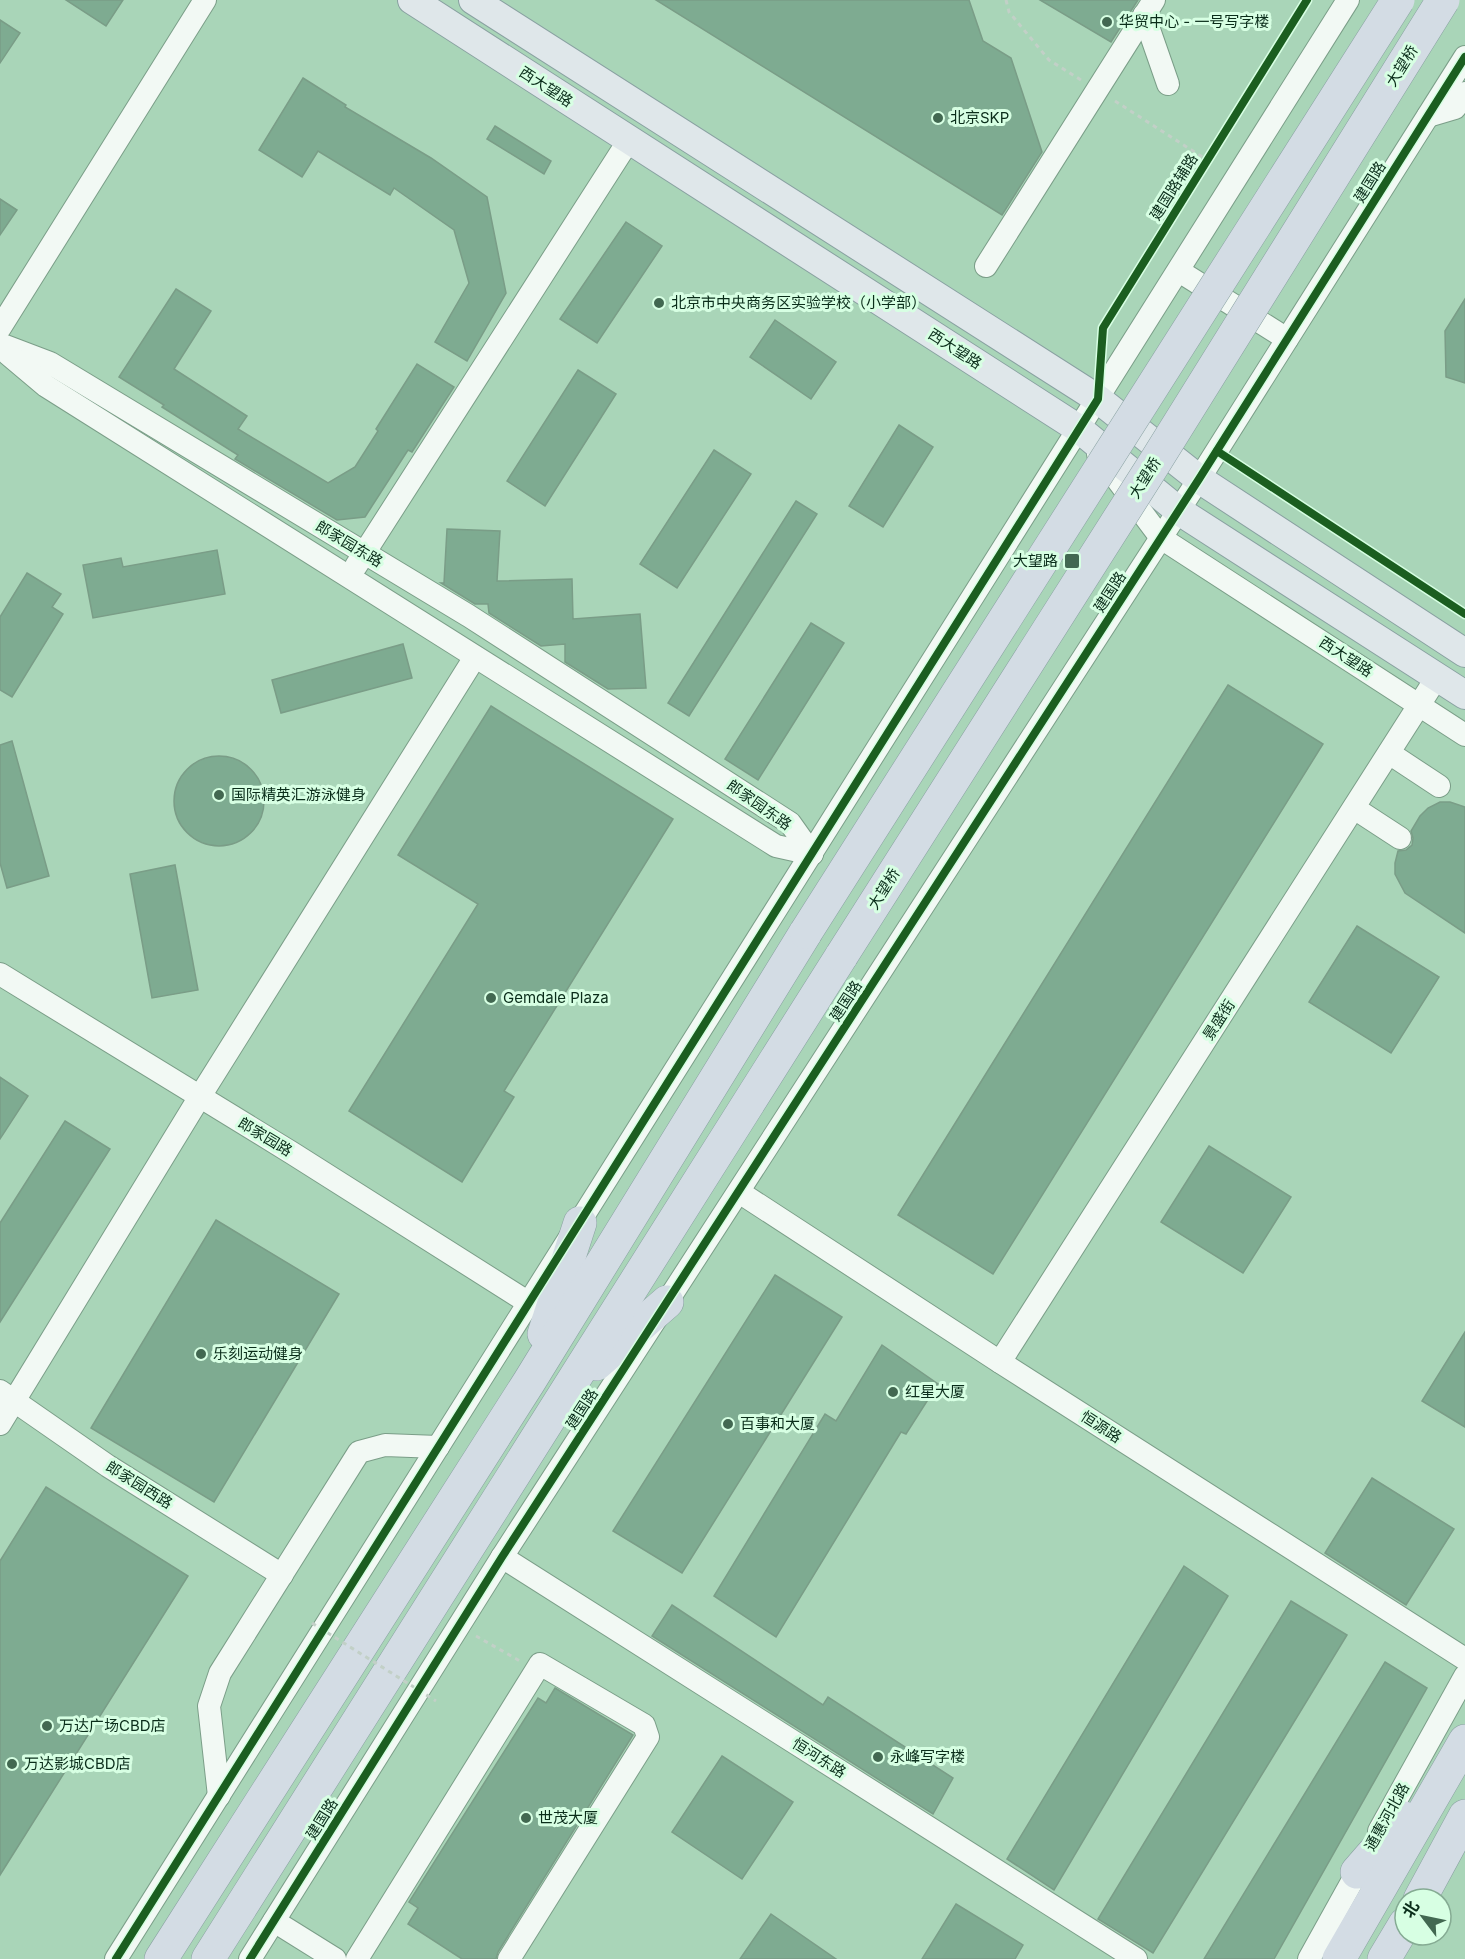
<svg xmlns="http://www.w3.org/2000/svg" width="1465" height="1959" viewBox="0 0 1465 1959" font-family="Inter,'Noto Sans SC',sans-serif">
	<style>
		.building { fill: #7eab91; stroke: #7a9d87; stroke-width: 1.5 }
		.lines { fill: none; stroke-linecap: round; stroke-linejoin: round }
		.minor-casing { stroke: #7b9e88; stroke-width: 24 }
		.major-casing { stroke: #89a1a1; stroke-width: 30 }
		.highway-casing { stroke: #89a1a1; stroke-width: 34 }
		.path { stroke: #c2d0c7; stroke-width: 3; stroke-dasharray: 4.5 4.5; stroke-linecap: butt }
		.minor { stroke: #f2f9f4; stroke-width: 22 }
		.major { stroke: #dfe7ea; stroke-width: 28 }
		.highway { stroke: #d3dce4; stroke-width: 33 }
		.highway-bridge-casing { stroke: #89a1a1; stroke-width: 34; stroke-linecap: butt }
		.path-bridge { stroke: #c2d0c7; stroke-width: 3; stroke-dasharray: 4.5 4.5; stroke-linecap: butt }
		.highway-bridge { stroke: #d3dce4; stroke-width: 33 }
		.cycleway-casing { stroke: #d7ffe3; stroke-width: 11 }
		.cycleway { stroke: #1b5e20; stroke-width: 8 }
		.poi-dot { fill: #426851; stroke: #d7ffe3; stroke-width: 2 }
		.labels { text-anchor: middle; stroke-width: 6; stroke-linejoin: round; paint-order: stroke }
		.poi-label { font-size: 15px; fill: #0a2d1a; stroke: #d7ffe3; text-anchor: start }
		.street-label { font-size: 15px; fill: #0a2d1a; stroke: #d7ffe3 }
	</style>
	<rect width="100%" height="100%" fill="#a9d5b8"/>
	<g class="building">
		<path d="M66,0H123L106,26Z"/>
		<path d="M656,0H969L983,41L1011,58L1042,152L1002,215Z"/>
		<path d="M1040,0H1138L1111,42Z"/>
		<path d="M0,20L20,33L0,63Z"/>
		<path d="M303,78L346,105L345,107L431,158L487,197L506,293L467,361L435,342L469,283L454,230L394,188L390,195L318,151L302,177L259,150Z"/>
		<path d="M495,126L551,161L544,174L487,139Z"/>
		<path d="M0,199L17,210L0,235Z"/>
		<path d="M626,222L662,246L597,343L560,319Z"/>
		<path d="M176,289L211,311L174,369L247,416L238,429L328,483L355,467L378,431L376,429L417,364L454,387L412,452L408,450L365,517L337,520L235,459L238,455L162,407L164,405L119,377Z"/>
		<path d="M1465,299V383L1446,377L1445,331Z"/>
		<path d="M775,320L836,362L811,399L750,357Z"/>
		<path d="M578,370L616,394L545,506L507,481Z"/>
		<path d="M899,425L933,447L883,527L849,506Z"/>
		<path d="M714,450L751,474L677,588L640,564Z"/>
		<path d="M796,501L817,514L689,716L668,703Z"/>
		<path d="M447,529L500,531L497,581L572,579L573,619L640,614L646,688L608,689L565,662V644L541,646L489,613L488,604H475L441,583H444Z"/>
		<path d="M217,550L225,594L93,618L83,565L121,558L123,567Z"/>
		<path d="M27,573L61,594L52,607L63,614L12,697L0,690V617Z"/>
		<path d="M811,623L844,643L758,780L725,759Z"/>
		<path d="M403,644L412,678L281,713L272,680Z"/>
		<path d="M1228,685L1323,744L993,1274L898,1215Z"/>
		<path d="M491,706L673,819L504,1091L514,1097L462,1182L349,1111L478,904L398,855Z"/>
		<path d="M12,741L49,876L7,888L0,863V745Z"/>
		<circle cx="219" cy="801" r="45"/>
		<path d="M1440,802H1450L1465,807V933L1405,893L1395,874V863L1398,851L1406,850L1412,845L1413,838L1411,831L1420,816L1428,808Z"/>
		<path d="M175,865L198,990L152,998L130,874Z"/>
		<path d="M1357,926L1439,977L1391,1053L1309,1002Z"/>
		<path d="M0,1077L28,1096L0,1139Z"/>
		<path d="M65,1121L110,1149L0,1322V1223Z"/>
		<path d="M1209,1146L1291,1197L1243,1273L1161,1222Z"/>
		<path d="M216,1220L339,1294L214,1502L91,1428Z"/>
		<path d="M775,1275L842,1317L682,1573L613,1531Z"/>
		<path d="M1465,1332V1427L1422,1401Z"/>
		<path d="M882,1345L938,1384L906,1434L901,1432L776,1637L714,1596L825,1414L836,1421Z"/>
		<path d="M1372,1478L1454,1529L1406,1605L1325,1553Z"/>
		<path d="M46,1487L188,1576L0,1875V1561Z"/>
		<path d="M1184,1566L1228,1596L1054,1890L1007,1859Z"/>
		<path d="M1291,1601L1347,1635L1153,1953L1098,1919Z"/>
		<path d="M672,1605L823,1705L828,1697L953,1778L933,1814L652,1636Z"/>
		<path d="M1385,1662L1427,1688L1274,1959H1204Z"/>
		<path d="M555,1688L633,1735L498,1952L496,1959H462L408,1924L418,1908L409,1902L538,1698L546,1703Z"/>
		<path d="M722,1756L793,1802L742,1879L672,1832Z"/>
		<path d="M956,1904L1023,1945L1015,1959H922Z"/>
		<path d="M771,1914L836,1959H740Z"/>
	</g>
	<g class="lines">
		<defs>
			<g id="minor">
				<path d="M1144,15L1168,84"/>
				<path d="M1428,116L1455,108L1465,93"/>
				<path d="M986,266L1154,0"/>
				<path d="M1179,271L1287,339"/>
				<path d="M0,328L205,0"/>
				<path d="M0,344L50,363L469,616L790,823L812,854"/>
				<path d="M8,354L46,386L776,846L812,854"/>
				<path d="M1098,454L1161,538L1465,735"/>
				<path d="M356,566L629,140"/>
				<path d="M1389,753L1439,786"/>
				<path d="M1354,808L1400,838"/>
				<path d="M0,974L292,1153L529,1303"/>
				<path d="M739,1192L1000,1362L1465,1659"/>
				<path d="M1000,1362L1437,677"/>
				<path d="M0,1391L108,1466L282,1575"/>
				<path d="M0,1424L199,1098L475,657"/>
				<path d="M502,1557L1136,1959"/>
				<path d="M219,1796L209,1706L220,1673L359,1452L385,1445L438,1447"/>
				<path d="M1379,1831L1465,1676"/>
				<path d="M274,1921L335,1959"/>
				<path d="M116,1959L1348,0"/>
				<path d="M250,1959L502,1557L1199,479L1465,57"/>
				<path d="M357,1959L540,1664L644,1725L648,1737L509,1959"/>
				<path d="M1309,1959L1364,1860"/>
			</g>
			<g id="major">
				<path d="M412,0L1079,429L1179,511L1465,695"/>
				<path d="M473,0L1098,399L1199,479L1465,653"/>
			</g>
			<g id="highway">
				<path d="M544,1334L580,1223"/>
				<path d="M596,1364L667,1302"/>
				<path d="M1357,1872L1404,1818"/>
				<path d="M1420,1899L1465,1816"/>
				<path d="M161,1959L529,1382L806,932"/>
				<path d="M208,1959L842,955"/>
				<path d="M1339,1959L1465,1741"/>
				<path d="M1384,1959L1405,1924"/>
			</g>
		</defs>
		<use href="#minor" class="minor-casing"/>
		<use href="#major" class="major-casing"/>
		<use href="#highway" class="highway-casing"/>
		<g class="path">
			<path d="M1006,0L1009,12L1049,60L1081,80"/>
			<path d="M1115,101L1207,160"/>
			<path d="M476,1636L520,1661"/>
		</g>
		<use href="#minor" class="minor"/>
		<use href="#major" class="major"/>
		<use href="#highway" class="highway"/>
		<defs>
			<g id="highway-bridge">
				<path d="M806,932L1398,0"/>
				<path d="M842,955L1152,467L1443,0"/>
			</g>
		</defs>
		<use href="#highway-bridge" class="highway-bridge-casing"/>
		<path class="path-bridge" d="M312,1623L436,1701"/>
		<use href="#highway-bridge" class="highway-bridge"/>
		<defs>
			<g id="cycleway">
				<path d="M1217,451L1465,614"/>
				<path d="M116,1959L1098,399L1103,328L1307,0"/>
				<path d="M250,1959L502,1557L1199,479L1465,57"/>
			</g>
		</defs>
		<use href="#cycleway" class="cycleway-casing"/>
		<use href="#cycleway" class="cycleway"/>
	</g>
	<g class="poi-dot">
		<circle cx="1107" cy="22" r="6"/>
		<circle cx="938" cy="118" r="6"/>
		<circle cx="659" cy="303" r="6"/>
		<rect x="1064" y="553" width="16" height="16" rx="3"/>
		<circle cx="219" cy="795" r="6"/>
		<circle cx="491" cy="998" r="6"/>
		<circle cx="201" cy="1354" r="6"/>
		<circle cx="893" cy="1392" r="6"/>
		<circle cx="728" cy="1424" r="6"/>
		<circle cx="47" cy="1726" r="6"/>
		<circle cx="878" cy="1757" r="6"/>
		<circle cx="12" cy="1764" r="6"/>
		<circle cx="526" cy="1818" r="6"/>
	</g>
	<g class="labels">
		<g class="poi-label">
			<text x="1119" y="27">华贸中心 - 一号写字楼</text>
			<text x="950" y="123">北京SKP</text>
			<text x="671" y="308">北京市中央商务区实验学校（小学部）</text>
			<text x="1058" y="566" text-anchor="end">大望路</text>
			<text x="231" y="800">国际精英汇游泳健身</text>
			<text x="503" y="1003">Gemdale Plaza</text>
			<text x="213" y="1359">乐刻运动健身</text>
			<text x="905" y="1397">红星大厦</text>
			<text x="740" y="1429">百事和大厦</text>
			<text x="59" y="1731">万达广场CBD店</text>
			<text x="890" y="1762">永峰写字楼</text>
			<text x="24" y="1769">万达影城CBD店</text>
			<text x="538" y="1823">世茂大厦</text>
		</g>
		<g class="street-label">
			<text transform="translate(1402 66) rotate(-58)" y="5">大望桥</text>
			<text transform="translate(546 87) rotate(33)" y="5">西大望路</text>
			<text transform="translate(1370 182) rotate(-58)" y="5">建国路</text>
			<text transform="translate(1174 187) rotate(-58)" y="5">建国路辅路</text>
			<text transform="translate(955 349) rotate(33)" y="5">西大望路</text>
			<text transform="translate(1145 478) rotate(-58)" y="5">大望桥</text>
			<text transform="translate(349 544) rotate(31)" y="5">郎家园东路</text>
			<text transform="translate(1110 592) rotate(-57)" y="5">建国路</text>
			<text transform="translate(1346 657) rotate(33)" y="5">西大望路</text>
			<text transform="translate(759 805) rotate(35)" y="5">郎家园东路</text>
			<text transform="translate(884 889) rotate(-58)" y="5">大望桥</text>
			<text transform="translate(846 1001) rotate(-57)" y="5">建国路</text>
			<text transform="translate(1219 1020) rotate(-57)" y="5">景盛街</text>
			<text transform="translate(265 1137) rotate(31)" y="5">郎家园路</text>
			<text transform="translate(582 1409) rotate(-57)" y="5">建国路</text>
			<text transform="translate(1101 1427) rotate(33)" y="5">恒源路</text>
			<text transform="translate(139 1485) rotate(32)" y="5">郎家园西路</text>
			<text transform="translate(819 1758) rotate(32)" y="5">恒河东路</text>
			<text transform="translate(1387 1817) rotate(-61)" y="5">通惠河北路</text>
			<text transform="translate(322 1819) rotate(-58)" y="5">建国路</text>
		</g>
	</g>
	<g transform="translate(1423 1917) rotate(302)"><circle r="28" fill="#d7ffe3" stroke="#85ab93" stroke-width="1.5"/>
	<path d="M0-4.5L10 22L0 15L-10 22Z" fill="#426851"/>
	<text y="-9" font-size="16" font-weight="bold" text-anchor="middle" fill="#0a2d1a">北</text>
	</g>
</svg>
